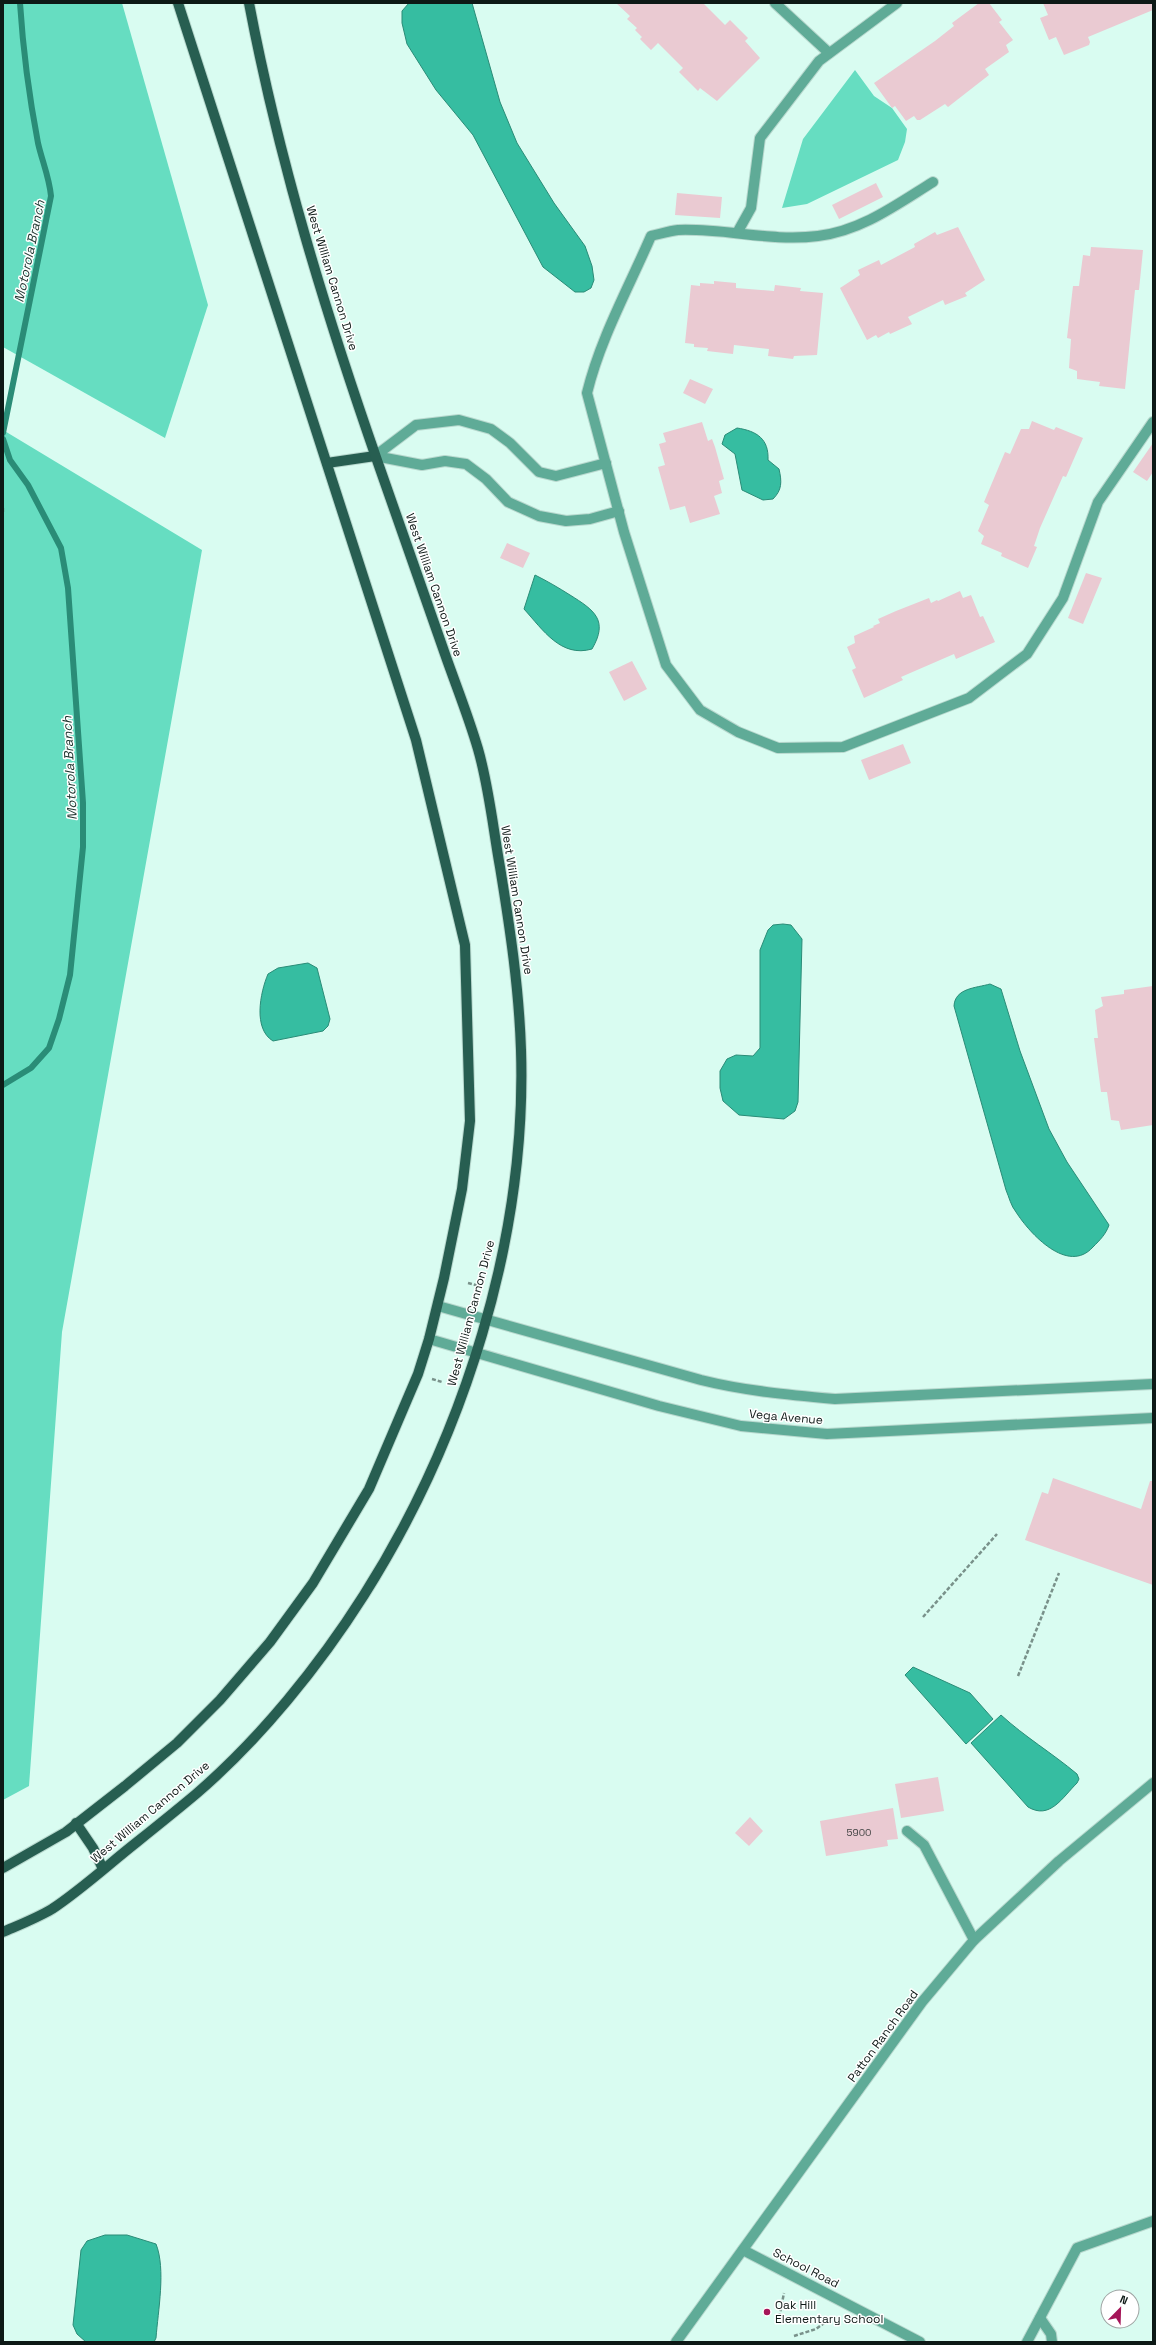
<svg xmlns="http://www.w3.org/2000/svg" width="1156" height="2345" viewBox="0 0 1156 2345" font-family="'Space Grotesk',sans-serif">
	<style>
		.green { fill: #66ddc1 }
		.water { fill: #36bda1; stroke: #2a8c77 }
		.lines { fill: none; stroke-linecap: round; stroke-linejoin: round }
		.stream { stroke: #2a8c77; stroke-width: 6 }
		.building { fill: #eacad2 }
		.minor-casing { stroke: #b8d8ce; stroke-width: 12 }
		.major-casing { stroke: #b8d8ce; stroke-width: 12 }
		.path { stroke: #79918a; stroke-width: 2.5; stroke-dasharray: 4 2; stroke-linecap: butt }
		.minor { stroke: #5fab97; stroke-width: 10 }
		.major { stroke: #275e51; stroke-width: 10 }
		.poi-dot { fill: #a51558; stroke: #fff; stroke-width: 1.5 }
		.labels { text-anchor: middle; stroke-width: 3; stroke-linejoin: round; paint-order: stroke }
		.number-label { font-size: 10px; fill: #444545 }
		.street-label { font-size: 12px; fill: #0d1916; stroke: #fff }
		.poi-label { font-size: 12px; fill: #0d1916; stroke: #fff; text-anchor: start }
		.water-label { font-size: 13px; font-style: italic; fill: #1c332d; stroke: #fff }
	</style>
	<rect width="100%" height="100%" fill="#d9fcf1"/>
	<g class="green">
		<path d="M3,3H122L208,305L165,438L3,347Z"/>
		<path d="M855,70L874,96L892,108L907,129L905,142L898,160L807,204L782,208L803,139Z"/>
		<path d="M3,430L202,550L62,1332L29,1786L3,1800Z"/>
	</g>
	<g class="water">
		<path d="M409,3H472L500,102L517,143L554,203L585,246L592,266L594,280L591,288L584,292H575L543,267L473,135L436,90L407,44L402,23V11Z"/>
		<path d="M737,428C757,431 769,439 768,460L779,469C782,482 782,490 773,499L763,500L742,490L735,454L722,444L725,435Z"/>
		<path d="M535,575C547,581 559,588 570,595C594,610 609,620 592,649C561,658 543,630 524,609Z"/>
		<path d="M783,924L791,925L802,939L798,1102L795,1111L784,1119L739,1115L723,1101L720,1088V1071L727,1059L736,1055L753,1056L760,1048V950L768,930L773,925Z"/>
		<path d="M308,963L317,968L330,1019L328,1026L323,1031L273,1041C253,1029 260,993 268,974L278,968Z"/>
		<path d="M990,984L1001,989L1020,1051L1049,1129L1067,1162L1109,1225C1106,1234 1100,1240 1093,1247C1068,1275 1030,1234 1016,1212C1011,1206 1009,1197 1006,1190L954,1006C955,988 976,988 990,984Z"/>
		<path d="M913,1667L970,1693L993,1719L966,1744L905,1675Z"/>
		<path d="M1001,1715C1025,1737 1052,1753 1077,1774L1079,1779L1077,1783C1062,1798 1050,1820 1028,1807L971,1743Z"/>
		<path d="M105,2235H127L156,2244C166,2269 158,2311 156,2338L154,2342H86L77,2334L73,2325L81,2250L87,2241Z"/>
	</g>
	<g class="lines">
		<g class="stream">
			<path d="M3,433L51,196C49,176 42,161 38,143C29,96 23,50 20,3"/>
			<path d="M3,439L10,460L28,485L61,548L68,588L83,803V847L70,975L59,1019L49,1048L31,1068L3,1085"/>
		</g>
	</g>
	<g class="building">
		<path d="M616,3H703L725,25L730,20L748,38L745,41L760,58L717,101L700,88L698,91L679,72L683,68L658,43L651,50L640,39L642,37L635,30L637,28L627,19L630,16Z"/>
		<path d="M979,3H989L1002,20L999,22L1013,40L1006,45L1009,52L985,69L989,75L948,107L945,104L920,120H917L914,116L906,121L895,106L892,108L874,83L935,41L954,26L952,23Z"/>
		<path d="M1043,3H1153V10L1088,37L1090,42L1089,45L1064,55L1056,37L1049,40L1040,18L1048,15Z"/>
		<path d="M876,183L883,197L839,219L832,205Z"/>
		<path d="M677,193L722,197L720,218L675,215Z"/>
		<path d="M958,227L985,280L965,293L967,296L945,305L943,300L908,317L912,324L890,334L889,332L878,338L876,335L867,340L840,288L860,275L858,270L879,260L881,265L915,247L914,244L935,232L937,235Z"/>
		<path d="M1091,247L1143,250L1139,290H1135L1125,389L1099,386L1100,382L1077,379V371L1069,368L1071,339L1067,338L1073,286H1079L1083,255L1090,256Z"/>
		<path d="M714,281L736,283V288L774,291L775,285L801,288L800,291L823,293L817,355L794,356L793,359L768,356L769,349L734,345L733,354L707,351L708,348L694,347V344L685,343L691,285L700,286V283L714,284Z"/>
		<path d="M690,379L713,389L705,404L683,393Z"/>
		<path d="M1032,421L1054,430L1056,427L1083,438L1066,477L1063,476L1040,528L1034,546L1037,547L1028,568L1001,556L1002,553L981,544L984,536L978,531L989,505L984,502L1005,452L1010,454L1021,429H1029Z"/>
		<path d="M702,422L708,441L712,439L715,447L724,479L719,481L722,493L714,496L720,514L690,523L685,506L670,510L658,467L665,465L659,444L666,442L663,433Z"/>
		<path d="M1153,443V472L1147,481L1133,472Z"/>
		<path d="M507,543L530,553L523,568L500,558Z"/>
		<path d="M1086,573L1102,578L1083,624L1068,618Z"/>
		<path d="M960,591L963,598L971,595L980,617L983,616L995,642L956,659L954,654L901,677L903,680L864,698L852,670L856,668L847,647L855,643L854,636L874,627L873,626L880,623L878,619L896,611L929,598L931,603L937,600L938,601Z"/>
		<path d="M632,661L647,689L624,701L609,672Z"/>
		<path d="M903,744L911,763L869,780L861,760Z"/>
		<path d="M1153,986V1125L1121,1130L1119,1121L1111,1120L1107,1092H1101L1094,1038H1098L1095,1010L1103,1006L1101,997L1124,994V990Z"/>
		<path d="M1053,1478L1141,1509L1150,1481H1153V1585L1025,1540L1042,1492L1048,1494Z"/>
		<path d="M938,1777L944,1811L901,1818L895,1784Z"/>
		<path d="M893,1808L898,1839L887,1840L888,1846L826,1856L820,1821Z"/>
		<path d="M750,1817L763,1831L749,1846L735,1833Z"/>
	</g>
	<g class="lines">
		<defs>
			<g id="minor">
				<path d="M775,3L829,53"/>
				<path d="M933,182C896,205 861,231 818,236C771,242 725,228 678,230C669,231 660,234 651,236C629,287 600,339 587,393L624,532L666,665L700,710L738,732L778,748L843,747L969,698L1027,654L1063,598L1098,502L1153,422"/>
				<path d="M737,233L751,208L760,138L819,61L897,3"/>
				<path d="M375,456L422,465L445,461L466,464L486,479L508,502L539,516L566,521L590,519L619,511"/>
				<path d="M375,456L416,425L459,420L491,429L510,443L539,472L556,476L606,463"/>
				<path d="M438,1306L701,1380C745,1391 790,1395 835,1399L1153,1384"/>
				<path d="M429,1339L659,1406L741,1426L827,1434L1153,1418"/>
				<path d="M907,1831L924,1845L974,1940"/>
				<path d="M743,2250L920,2342"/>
				<path d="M1040,2318L1051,2334L1052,2342"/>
				<path d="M676,2342L922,2002L974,1940L1059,1861L1153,1783"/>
				<path d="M1027,2342L1077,2248L1153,2221"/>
			</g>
			<g id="major">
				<path d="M327,463L375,456"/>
				<path d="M76,1823L93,1848L103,1869"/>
				<path d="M3,1868L66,1832L125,1786L177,1743L220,1700L270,1642L313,1583L369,1489L418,1374L429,1339L444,1278L462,1189L470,1121L465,945L416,740L178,3"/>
				<path d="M3,1932C19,1925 37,1918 52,1909C82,1889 109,1864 137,1842C157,1826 177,1810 196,1794C260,1739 319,1666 364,1595C464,1437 527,1238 521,1050C519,988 510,928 500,867C493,828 489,787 478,749C469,718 457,688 446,657C423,592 400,527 378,463C325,311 279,161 249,3"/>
			</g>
		</defs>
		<use href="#minor" class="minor-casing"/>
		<use href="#major" class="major-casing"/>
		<g class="path">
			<path d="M3,508V512"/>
			<path d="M468,1283L479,1286"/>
			<path d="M432,1379L442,1382"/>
			<path d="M923,1617L997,1534"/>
			<path d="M1018,1676L1059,1573"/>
			<path d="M778,2323L784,2293"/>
			<path d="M794,2336L816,2329L831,2318"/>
		</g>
		<use href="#minor" class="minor"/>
		<use href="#major" class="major"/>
	</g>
	<circle class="poi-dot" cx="767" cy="2312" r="4"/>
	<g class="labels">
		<g class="number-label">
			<text x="859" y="1836">5900</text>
		</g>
		<g class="street-label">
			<text transform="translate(332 278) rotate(73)" y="4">West William Cannon Drive</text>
			<text transform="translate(434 585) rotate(71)" y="4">West William Cannon Drive</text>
			<text transform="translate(517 900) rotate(81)" y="4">West William Cannon Drive</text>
			<text transform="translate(471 1313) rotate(-75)" y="4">West William Cannon Drive</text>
			<text transform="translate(786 1417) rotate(5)" y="4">Vega Avenue</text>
			<text transform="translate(150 1812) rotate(-40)" y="4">West William Cannon Drive</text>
			<text transform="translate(883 2036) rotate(-54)" y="4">Patton Ranch Road</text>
			<text transform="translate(806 2268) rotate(27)" y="4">School Road</text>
		</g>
		<g class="poi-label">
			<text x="775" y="2309">Oak Hill<tspan x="775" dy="14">Elementary School</tspan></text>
		</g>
		<g class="water-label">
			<text transform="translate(29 251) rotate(-78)" y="5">Motorola Branch</text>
			<text transform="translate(69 768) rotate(-93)" y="5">Motorola Branch</text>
		</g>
	</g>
	<rect width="1156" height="2345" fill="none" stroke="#0d1916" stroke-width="8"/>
	<g transform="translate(1120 2309) rotate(23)"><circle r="19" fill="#ffffff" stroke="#9ea3a2"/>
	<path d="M0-3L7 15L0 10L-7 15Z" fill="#a51558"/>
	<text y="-6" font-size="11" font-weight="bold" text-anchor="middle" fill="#0d1916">N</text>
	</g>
</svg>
